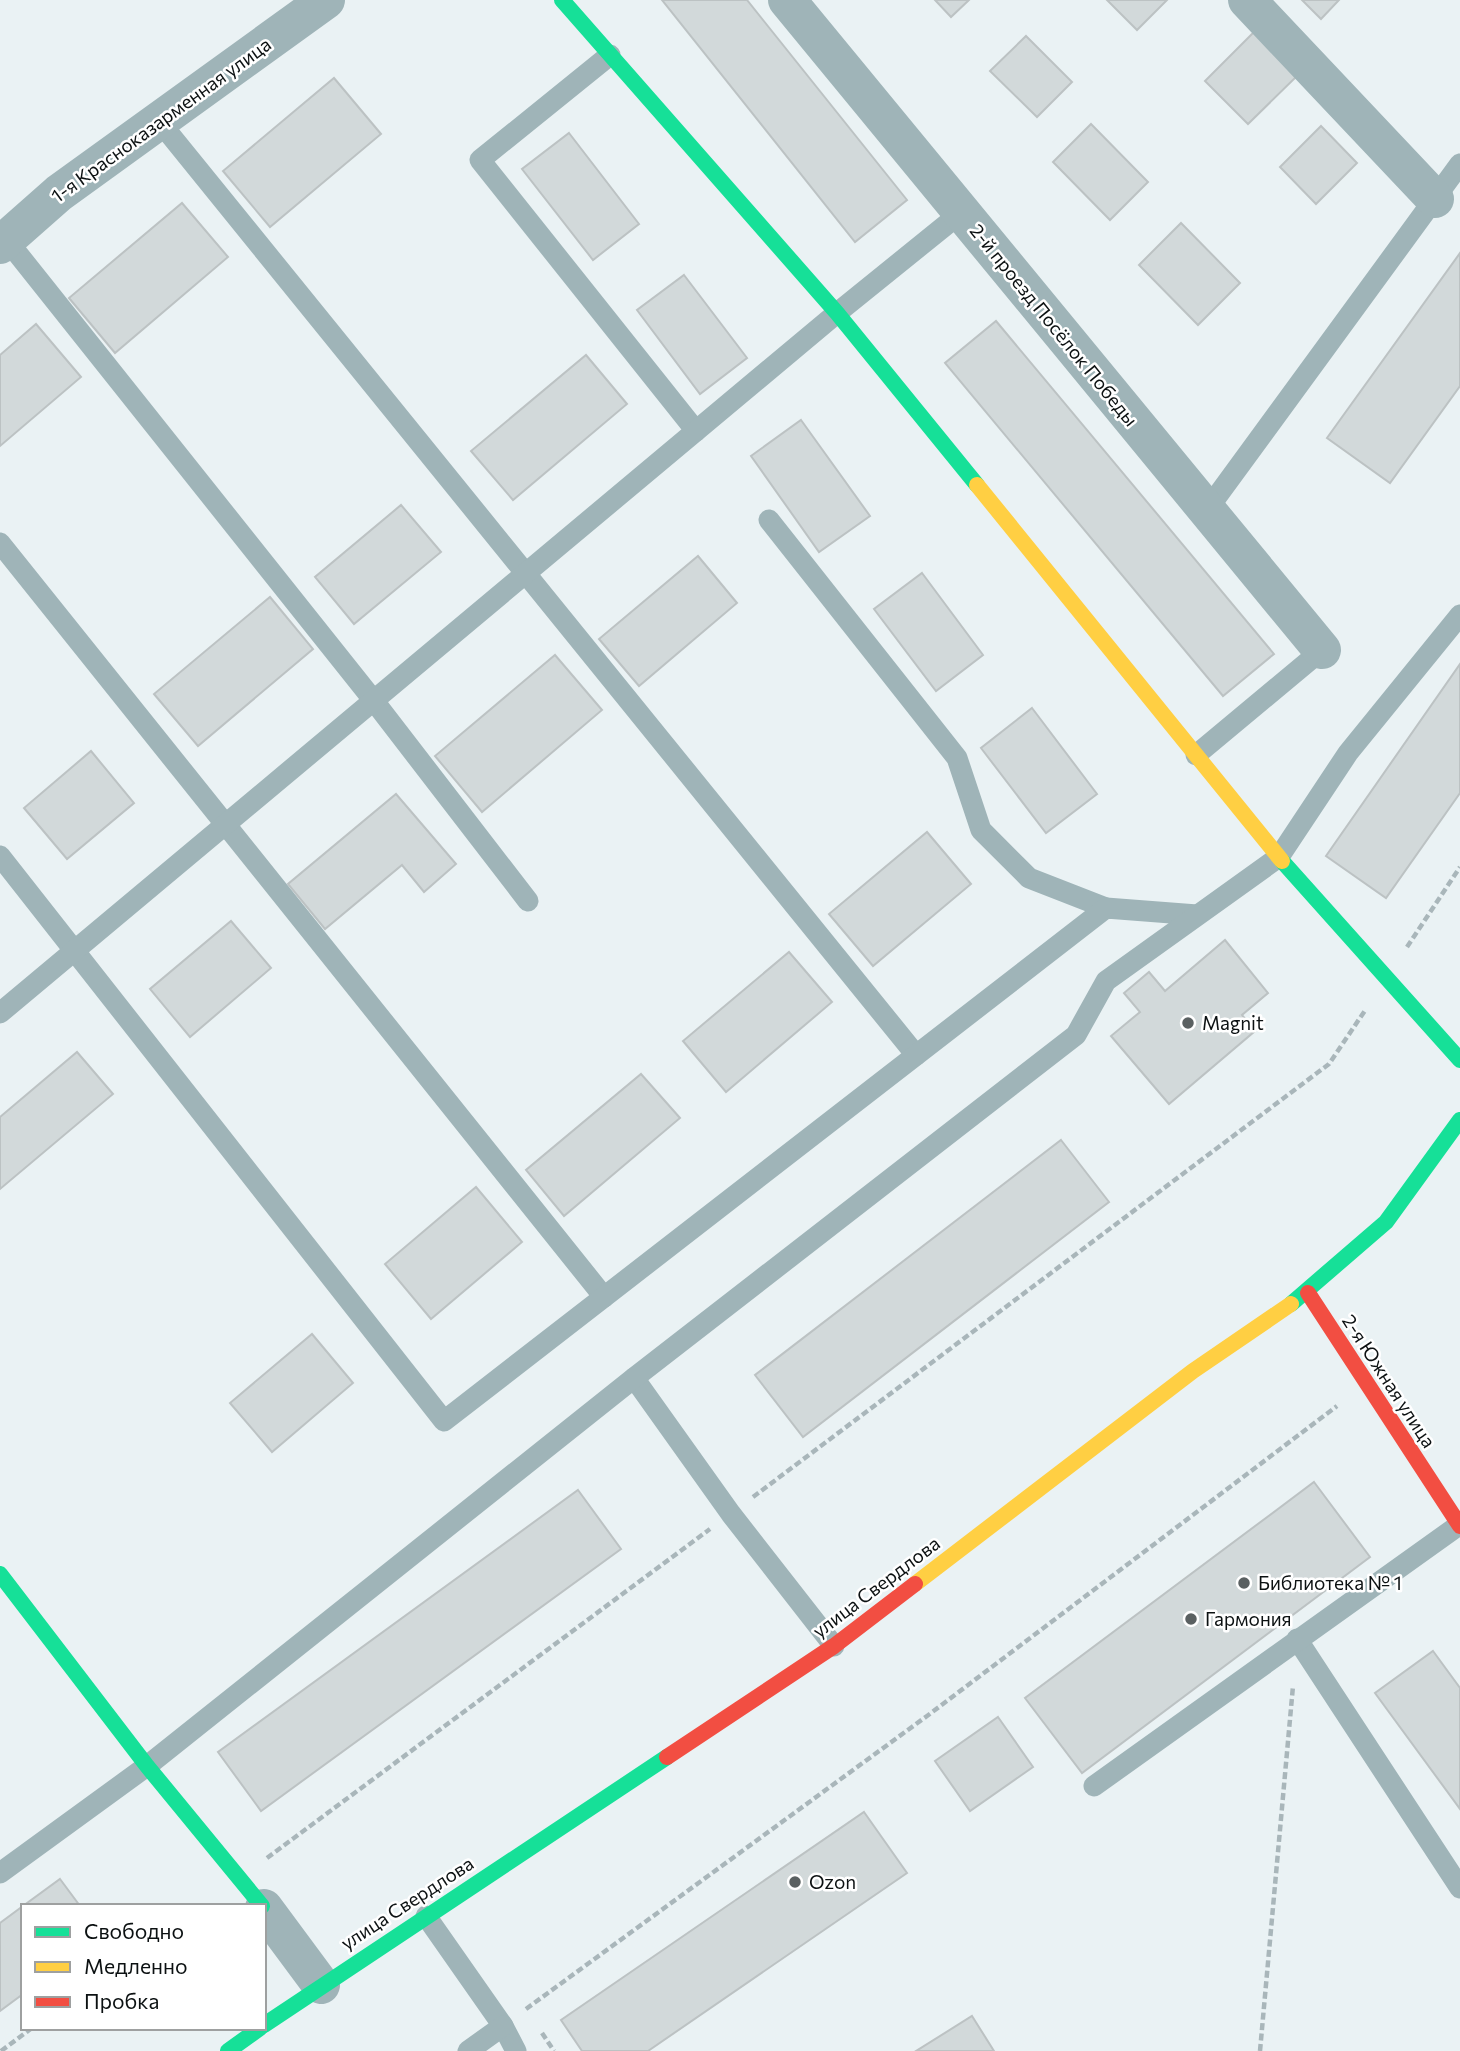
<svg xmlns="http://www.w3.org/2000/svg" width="1460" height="2051" viewBox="0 0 1460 2051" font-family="Commissioner,sans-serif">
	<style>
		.building { fill: #d2d9da; stroke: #bcc2c3; stroke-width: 2 }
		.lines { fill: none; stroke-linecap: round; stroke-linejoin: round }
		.path { stroke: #a9b6ba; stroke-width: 4.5; stroke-dasharray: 7 3.5; stroke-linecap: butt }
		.lane { stroke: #9fb4b8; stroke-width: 21 }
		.street { stroke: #9fb4b8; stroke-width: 38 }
		.fast { stroke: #16e098; stroke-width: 16 }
		.slow { stroke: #ffcf43; stroke-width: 16 }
		.jam { stroke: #f24e42; stroke-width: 16 }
		.poi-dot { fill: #5a6061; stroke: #fff; stroke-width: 2.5 }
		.labels { text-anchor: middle; stroke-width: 5; stroke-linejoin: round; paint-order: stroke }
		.street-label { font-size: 19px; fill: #0c1112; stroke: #fff }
		.poi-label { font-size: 19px; fill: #0c1112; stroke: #fff; text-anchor: start }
	</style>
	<rect width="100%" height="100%" fill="#eaf2f4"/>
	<g class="building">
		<path d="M662,0H747L907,200L855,242Z"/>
		<path d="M935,0H969L951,17Z"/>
		<path d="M1107,0H1167L1137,30Z"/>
		<path d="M1302,0H1339L1321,19Z"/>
		<path d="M1255,31L1298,75L1248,124L1205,81Z"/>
		<path d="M1026,36L1072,82L1037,117L990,71Z"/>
		<path d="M334,78L381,134L270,227L223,171Z"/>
		<path d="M1091,124L1148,182L1110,220L1053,162Z"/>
		<path d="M1321,126L1357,163L1316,204L1280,167Z"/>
		<path d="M569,133L639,224L593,260L522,169Z"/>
		<path d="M182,203L228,257L115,353L69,298Z"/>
		<path d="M1181,223L1240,283L1198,325L1139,265Z"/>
		<path d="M1460,253V386L1390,483L1327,438Z"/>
		<path d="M684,275L747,358L700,394L637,310Z"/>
		<path d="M996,321L1274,654L1223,696L945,363Z"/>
		<path d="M36,324L81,377L0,446V355Z"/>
		<path d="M586,355L627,404L513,500L471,451Z"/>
		<path d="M801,420L870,516L819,552L751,456Z"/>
		<path d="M401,505L441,552L354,624L315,577Z"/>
		<path d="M698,556L737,603L639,686L599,639Z"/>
		<path d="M922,573L983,655L936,691L874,609Z"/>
		<path d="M270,597L313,649L198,746L154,694Z"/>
		<path d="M555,655L602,710L482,812L435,756Z"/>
		<path d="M1460,664V793L1386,898L1326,856Z"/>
		<path d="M1032,708L1097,794L1046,833L981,748Z"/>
		<path d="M91,751L134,803L67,859L24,808Z"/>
		<path d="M396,794L456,864L424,892L402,865L325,929L288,884Z"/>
		<path d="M927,832L971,884L873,966L829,914Z"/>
		<path d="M231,921L271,968L190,1037L150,989Z"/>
		<path d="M1225,940L1268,993L1242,1015L1255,1031L1169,1104L1111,1036L1140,1012L1124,993L1149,972L1165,991Z"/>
		<path d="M789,952L832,1002L726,1092L683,1041Z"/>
		<path d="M77,1052L113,1094L0,1189V1117Z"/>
		<path d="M641,1074L680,1118L564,1216L526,1170Z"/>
		<path d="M1061,1140L1109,1202L803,1437L755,1375Z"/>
		<path d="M476,1187L522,1242L431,1319L385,1264Z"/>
		<path d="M312,1334L353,1383L272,1452L230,1403Z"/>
		<path d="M1314,1482L1370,1557L1082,1773L1025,1698Z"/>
		<path d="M578,1490L621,1549L261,1811L218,1752Z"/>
		<path d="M1433,1651L1460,1688V1809L1375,1693Z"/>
		<path d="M998,1717L1033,1767L970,1811L935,1761Z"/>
		<path d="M864,1812L907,1873L648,2051H582L561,2020Z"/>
		<path d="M60,1879L80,1906H23Z"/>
		<path d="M23,1906V1994L0,2011V1923Z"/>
		<path d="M972,2016L994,2051H916Z"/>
	</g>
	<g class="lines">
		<g class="path">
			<path d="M1407,947L1460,867"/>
			<path d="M753,1497L1329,1064L1366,1009"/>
			<path d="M267,1858L710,1529"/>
			<path d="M526,2009L927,1716L1337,1406"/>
			<path d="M542,2033L554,2051"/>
			<path d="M1,2051L32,2028"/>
			<path d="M1260,2051L1293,1686"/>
		</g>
		<g class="lane">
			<path d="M610,55L480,160L696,431"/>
			<path d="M159,121L916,1055"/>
			<path d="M6,239L374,701L528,901"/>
			<path d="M1207,510L1460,164"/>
			<path d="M769,520L957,758L981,830L1029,878L1106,908"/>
			<path d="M0,543L604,1297"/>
			<path d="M1196,755L1322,650"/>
			<path d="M0,856L444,1421L1106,908L1197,915"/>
			<path d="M0,1013L837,313L962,212"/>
			<path d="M634,1378L731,1514L834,1646"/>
			<path d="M1297,1639L1460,1888"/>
			<path d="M1094,1786L1459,1525"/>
			<path d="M0,1873L147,1766L634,1378L1076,1035L1106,981L1279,857L1348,753L1460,615"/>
			<path d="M426,1916L503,2026L516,2051"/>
			<path d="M468,2051L503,2026"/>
		</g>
		<g class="street">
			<path d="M787,0L1322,650"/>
			<path d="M1247,0L1435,199"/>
			<path d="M0,245L59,193L326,0"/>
			<path d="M264,1908L321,1985"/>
		</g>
		<g class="fast">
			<path d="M562,0L837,313L977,485"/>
			<path d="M1282,861L1460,1060"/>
			<path d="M1291,1304L1386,1222L1460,1120"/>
			<path d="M0,1574L147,1766L262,1906"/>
			<path d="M264,2025L667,1757"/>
			<path d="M228,2051L260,2028"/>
		</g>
		<g class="slow">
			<path d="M977,485L1282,861"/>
			<path d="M915,1584L1193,1371L1291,1304"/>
		</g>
		<g class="jam">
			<path d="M1308,1293L1460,1526"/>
			<path d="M667,1757L834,1646L915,1584"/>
		</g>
	</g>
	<g class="poi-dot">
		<circle cx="1188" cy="1023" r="7"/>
		<circle cx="1244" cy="1583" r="7"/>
		<circle cx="1191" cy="1619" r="7"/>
		<circle cx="795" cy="1882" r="7"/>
	</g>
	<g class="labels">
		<g class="street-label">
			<text transform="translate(161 120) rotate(-36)" y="7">1-я Красноказарменная улица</text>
			<text transform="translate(1054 325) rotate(51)" y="7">2-й проезд Посёлок Победы</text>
			<text transform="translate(1389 1381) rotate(57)" y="7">2-я Южная улица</text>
			<text transform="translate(876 1587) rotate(-37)" y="7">улица Свердлова</text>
			<text transform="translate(407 1903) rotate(-33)" y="7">улица Свердлова</text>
		</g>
		<g class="poi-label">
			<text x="1202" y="1030">Magnit</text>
			<text x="1258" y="1590">Библиотека № 1</text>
			<text x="1205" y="1626">Гармония</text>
			<text x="809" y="1889">Ozon</text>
		</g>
	</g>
	<rect x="21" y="1904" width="245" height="126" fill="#ffffff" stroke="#9ea0a0" stroke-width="2"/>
	<rect x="35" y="1927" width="35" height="10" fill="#16e098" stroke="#9ea0a0" stroke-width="2"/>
	<text x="84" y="1939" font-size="21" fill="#0c1112">Свободно</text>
	<rect x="35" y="1962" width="35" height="10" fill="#ffcf43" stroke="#9ea0a0" stroke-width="2"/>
	<text x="84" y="1974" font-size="21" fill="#0c1112">Медленно</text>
	<rect x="35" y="1997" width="35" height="10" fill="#f24e42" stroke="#9ea0a0" stroke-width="2"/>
	<text x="84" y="2009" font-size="21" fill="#0c1112">Пробка</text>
</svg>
